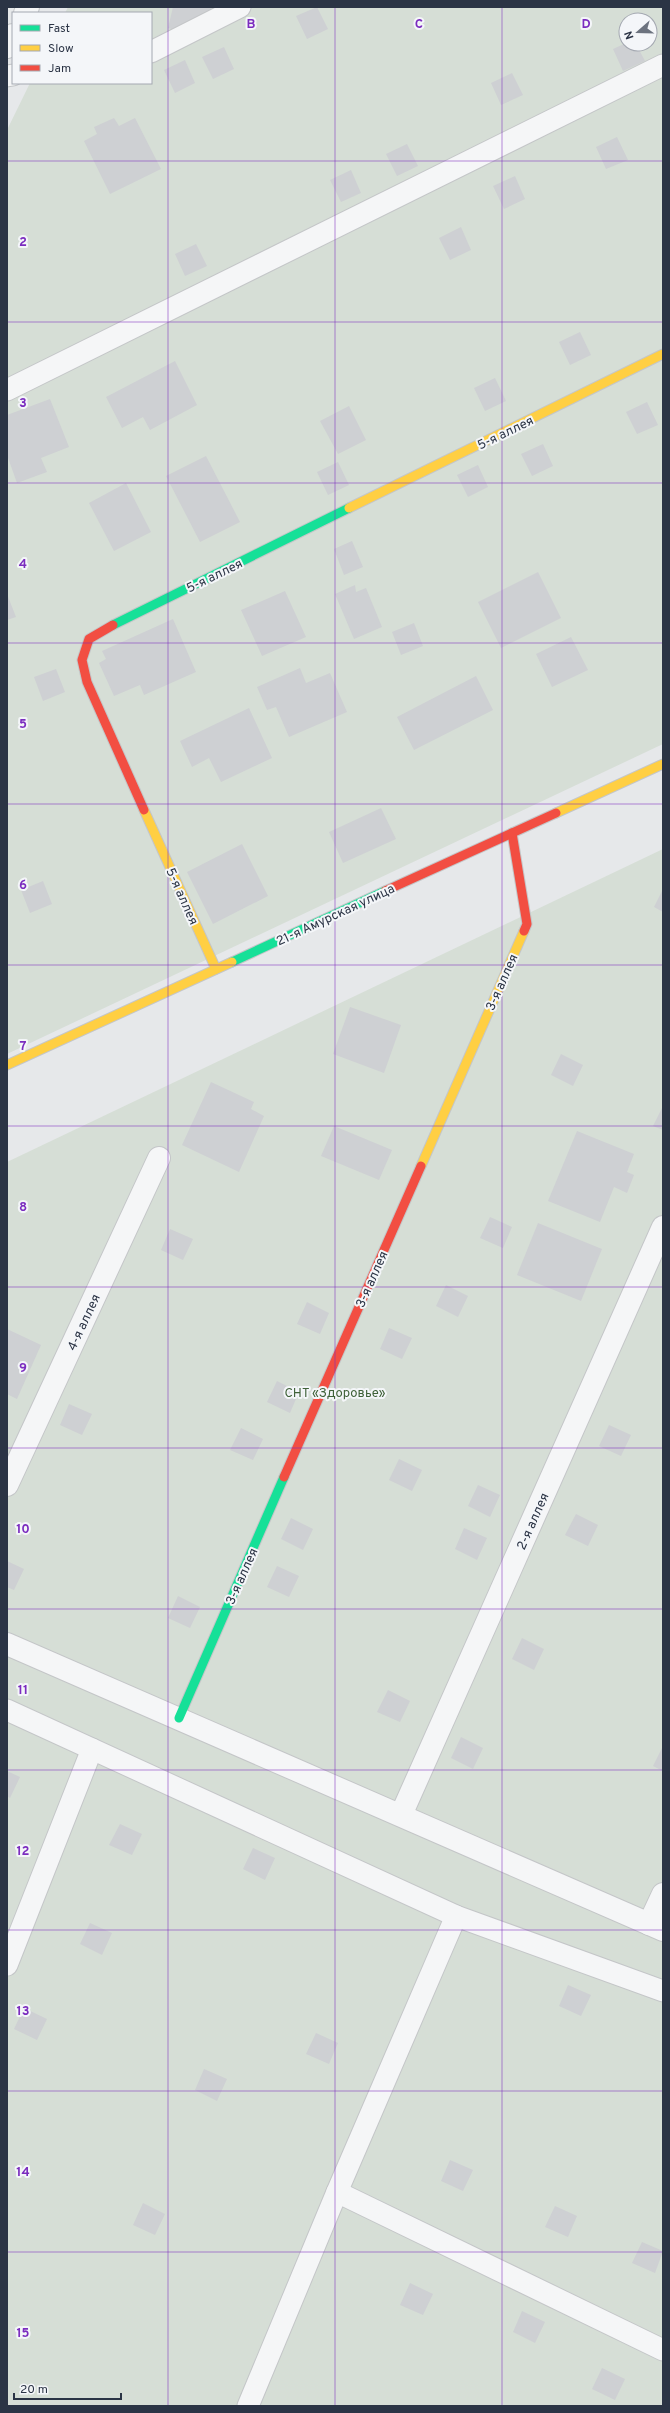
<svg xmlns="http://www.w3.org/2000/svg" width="670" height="2413" viewBox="0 0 670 2413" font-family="Overpass,sans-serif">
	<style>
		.green { fill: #d6ded6; fill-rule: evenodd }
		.building { fill: #ced0d3 }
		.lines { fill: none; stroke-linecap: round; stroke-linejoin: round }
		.lane-casing { stroke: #c4c6c8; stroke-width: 23 }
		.street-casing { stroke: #c4c6c8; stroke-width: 24 }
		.fast-casing { stroke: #c4c6c8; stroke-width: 11 }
		.slow-casing { stroke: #c4c6c8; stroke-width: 11 }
		.jam-casing { stroke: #c4c6c8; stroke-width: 11 }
		.lane { stroke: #f5f6f7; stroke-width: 21 }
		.street { stroke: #f5f6f7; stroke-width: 22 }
		.fast { stroke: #16e098; stroke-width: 9 }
		.slow { stroke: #ffcf43; stroke-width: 9 }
		.jam { stroke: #f24e42; stroke-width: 9 }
		.grid { fill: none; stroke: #7b2cbf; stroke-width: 1; stroke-opacity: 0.55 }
		.labels { text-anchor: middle; stroke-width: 4; stroke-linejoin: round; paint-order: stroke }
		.street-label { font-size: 13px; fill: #2b3445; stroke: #f4f6f9 }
		.park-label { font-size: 13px; fill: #3f6138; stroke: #f4f6f9 }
		.grid-label { font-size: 13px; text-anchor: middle; font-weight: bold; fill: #7b2cbf; stroke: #f4f6f9; stroke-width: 4; stroke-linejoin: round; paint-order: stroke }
	</style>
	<rect width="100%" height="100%" fill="#e6e8ea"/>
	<g class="green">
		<path d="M68,7H663V744L7,1054V130L30,83H151V13H65ZM626,20H650V44H626Z"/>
		<path d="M663,849V2406H7V1162Z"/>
	</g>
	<g class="building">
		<path d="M173,7H212L210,14L182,32L168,28Z"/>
		<path d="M317,7L328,29L307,39L296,16Z"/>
		<path d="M626,43L636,44L645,61L623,71L613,49Z"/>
		<path d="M224,47L234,69L213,79L202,57Z"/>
		<path d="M185,60L195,83L175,93L164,70Z"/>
		<path d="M512,73L523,95L501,105L491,83Z"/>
		<path d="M114,118L119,126L135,118L161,169L110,194L84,141L97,134L94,127Z"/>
		<path d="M617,137L628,160L606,169L596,147Z"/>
		<path d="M407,144L418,166L397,176L386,154Z"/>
		<path d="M351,170L361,193L341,202L330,180Z"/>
		<path d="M515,176L525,199L504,209L493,186Z"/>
		<path d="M461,227L471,250L450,260L439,238Z"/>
		<path d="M196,244L207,266L185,276L175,254Z"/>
		<path d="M580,332L591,355L570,365L559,342Z"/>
		<path d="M175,361L197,405L150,430L143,417L122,428L106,397Z"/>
		<path d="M495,378L506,401L485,411L474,388Z"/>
		<path d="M50,399L69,447L41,458L47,472L17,483L7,455V415Z"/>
		<path d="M647,402L658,425L637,434L626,412Z"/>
		<path d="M349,406L366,440L338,454L320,421Z"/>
		<path d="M543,444L553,466L532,476L521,454Z"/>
		<path d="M206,456L240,522L200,542L166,476Z"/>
		<path d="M338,462L349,485L328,495L317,472Z"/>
		<path d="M478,465L488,487L468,497L457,475Z"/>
		<path d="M126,483L151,532L114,551L89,503Z"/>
		<path d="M352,541L363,567L344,575L334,549Z"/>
		<path d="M538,572L561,618L501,648L478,602Z"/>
		<path d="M355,585L356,592L366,588L382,627L354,639L335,594Z"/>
		<path d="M285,591L306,637L262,656L241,610Z"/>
		<path d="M7,594L16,617L7,620Z"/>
		<path d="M173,619L196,672L144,695L140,685L114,696L99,663L106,659L102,651Z"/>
		<path d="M414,623L423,646L401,655L392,632Z"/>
		<path d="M571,637L588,670L552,687L536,654Z"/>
		<path d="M300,668L306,683L330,673L347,712L289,737L276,707L267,710L257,687Z"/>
		<path d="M56,669L65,692L43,701L34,677Z"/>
		<path d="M476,676L493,710L414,750L397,717Z"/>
		<path d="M249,708L272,758L221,782L209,758L192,767L180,741Z"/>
		<path d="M381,808L396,839L343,863L329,832Z"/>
		<path d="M242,844L268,896L213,924L187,872Z"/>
		<path d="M43,881L52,904L30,913L21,890Z"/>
		<path d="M663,889V912L654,907Z"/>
		<path d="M350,1007L401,1025L384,1073L333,1054Z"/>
		<path d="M561,1054L583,1065L573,1086L551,1075Z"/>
		<path d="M211,1082L254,1102L251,1109L264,1116L239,1172L182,1145Z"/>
		<path d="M663,1106V1130L653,1126Z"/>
		<path d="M334,1126L392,1150L379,1180L321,1156Z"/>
		<path d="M577,1131L634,1154L627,1172L634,1175L627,1193L614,1187L600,1222L548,1201Z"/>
		<path d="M490,1217L512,1227L503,1248L480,1238Z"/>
		<path d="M538,1223L602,1249L581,1301L517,1275Z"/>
		<path d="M170,1229L193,1239L183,1260L161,1250Z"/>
		<path d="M446,1285L468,1296L458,1317L436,1306Z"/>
		<path d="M307,1302L329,1313L320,1334L297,1324Z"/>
		<path d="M389,1328L412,1338L402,1359L380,1349Z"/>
		<path d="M7,1329L41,1345L17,1399L7,1394Z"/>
		<path d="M277,1381L299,1392L290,1413L267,1402Z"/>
		<path d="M69,1404L92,1414L82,1435L60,1425Z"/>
		<path d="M609,1425L631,1435L621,1456L599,1446Z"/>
		<path d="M241,1428L263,1439L253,1460L230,1450Z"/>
		<path d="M399,1459L422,1470L412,1491L389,1480Z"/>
		<path d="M478,1485L500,1495L490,1517L468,1506Z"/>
		<path d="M576,1514L598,1525L588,1546L565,1535Z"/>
		<path d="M291,1518L313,1529L303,1550L281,1539Z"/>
		<path d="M464,1528L487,1538L477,1560L455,1549Z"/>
		<path d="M7,1561L24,1569L14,1590L7,1587Z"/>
		<path d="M277,1566L299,1576L289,1597L267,1587Z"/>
		<path d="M178,1596L200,1607L190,1628L168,1618Z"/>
		<path d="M522,1638L544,1649L534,1670L512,1659Z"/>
		<path d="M388,1690L410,1701L400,1722L377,1712Z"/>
		<path d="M461,1737L483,1748L473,1769L451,1758Z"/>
		<path d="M663,1746V1771L653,1766Z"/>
		<path d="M7,1771L20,1777L10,1798L7,1796Z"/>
		<path d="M120,1824L142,1834L132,1855L109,1845Z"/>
		<path d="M253,1848L275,1858L265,1880L243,1869Z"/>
		<path d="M90,1923L112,1933L102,1955L80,1944Z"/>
		<path d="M568,1985L591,1995L581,2016L559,2006Z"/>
		<path d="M24,2008L47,2019L37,2040L14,2029Z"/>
		<path d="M316,2033L338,2043L329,2064L306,2054Z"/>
		<path d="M204,2069L227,2079L217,2101L195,2090Z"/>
		<path d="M450,2160L473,2170L463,2191L441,2181Z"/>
		<path d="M143,2203L165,2214L155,2235L133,2225Z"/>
		<path d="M555,2206L577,2216L568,2237L545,2227Z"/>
		<path d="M642,2242L663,2251L655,2273L632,2263Z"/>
		<path d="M410,2283L433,2294L423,2315L400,2305Z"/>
		<path d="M522,2311L545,2322L535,2343L513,2332Z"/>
		<path d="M602,2368L625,2379L615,2400L592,2389Z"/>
	</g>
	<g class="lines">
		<defs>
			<g id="lane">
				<path d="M151,52L240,7"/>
				<path d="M7,76L13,75"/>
				<path d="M7,390L663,65"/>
				<path d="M7,1710L456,1916L663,1991"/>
				<path d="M7,1965L92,1749"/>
				<path d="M337,2192L663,2350"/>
				<path d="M248,2406L337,2192L456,1916"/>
			</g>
			<g id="street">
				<path d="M25,13L28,7"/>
				<path d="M7,47L13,35"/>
				<path d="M7,1485L159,1158"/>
				<path d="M7,1644L663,1930"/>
				<path d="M401,1815L663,1227"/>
				<path d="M649,1924L663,1894"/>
			</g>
			<g id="fast">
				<path d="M113,625L349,508"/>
				<path d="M232,962L385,891"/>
				<path d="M179,1718L284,1477"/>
			</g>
			<g id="slow">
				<path d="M349,508L663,354"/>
				<path d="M144,810L216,969"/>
				<path d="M556,813L663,764"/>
				<path d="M7,1065L232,962"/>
				<path d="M421,1166L524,931"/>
			</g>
			<g id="jam">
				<path d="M113,625L89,639L82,660L87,682L144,810"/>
				<path d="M512,833L527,924L524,931"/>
				<path d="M385,891L556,813"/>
				<path d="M284,1477L421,1166"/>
			</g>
		</defs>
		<use href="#lane" class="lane-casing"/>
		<use href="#street" class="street-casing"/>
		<use href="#fast" class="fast-casing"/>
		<use href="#slow" class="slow-casing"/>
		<use href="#jam" class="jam-casing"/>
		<use href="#lane" class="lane"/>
		<use href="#street" class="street"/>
		<use href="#fast" class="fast"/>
		<use href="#slow" class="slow"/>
		<use href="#jam" class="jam"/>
	</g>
	<path class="grid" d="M168,7V2406M335,7V2406M502,7V2406M7,161H663M7,322H663M7,483H663M7,643H663M7,804H663M7,965H663M7,1126H663M7,1287H663M7,1448H663M7,1609H663M7,1770H663M7,1930H663M7,2091H663M7,2252H663"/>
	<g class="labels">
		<g class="street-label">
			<text transform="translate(505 432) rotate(-26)" y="5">5-я аллея</text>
			<text transform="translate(214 575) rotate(-26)" y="5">5-я аллея</text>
			<text transform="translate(183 896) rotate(66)" y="5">5-я аллея</text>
			<text transform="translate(335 914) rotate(-25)" y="5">21-я Амурская улица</text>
			<text transform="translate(501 982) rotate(-66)" y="5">3-я аллея</text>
			<text transform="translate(371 1279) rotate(-66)" y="5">3-я аллея</text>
			<text transform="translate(83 1322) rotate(-65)" y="5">4-я аллея</text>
			<text transform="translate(532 1521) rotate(-66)" y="5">2-я аллея</text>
			<text transform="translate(241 1576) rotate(-66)" y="5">3-я аллея</text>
		</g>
		<g class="park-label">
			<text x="335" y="1397">СНТ «Здоровье»</text>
		</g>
	</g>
	<g class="grid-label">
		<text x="251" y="28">B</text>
		<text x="419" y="28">C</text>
		<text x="586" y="28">D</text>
		<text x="23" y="246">2</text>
		<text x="23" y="407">3</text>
		<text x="23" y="568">4</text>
		<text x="23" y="728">5</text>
		<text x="23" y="889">6</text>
		<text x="23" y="1050">7</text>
		<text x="23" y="1211">8</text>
		<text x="23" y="1372">9</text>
		<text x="23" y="1533">10</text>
		<text x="23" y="1694">11</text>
		<text x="23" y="1855">12</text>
		<text x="23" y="2015">13</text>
		<text x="23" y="2176">14</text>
		<text x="23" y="2337">15</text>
	</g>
	<rect width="670" height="2413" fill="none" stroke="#2b3445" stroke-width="16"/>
	<rect x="12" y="12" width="140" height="72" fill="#f4f6f9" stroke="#a4a8b1"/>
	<rect x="20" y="25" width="20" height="6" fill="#16e098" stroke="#a4a8b1"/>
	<text x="48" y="32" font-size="12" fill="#2b3445">Fast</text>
	<rect x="20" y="45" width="20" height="6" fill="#ffcf43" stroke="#a4a8b1"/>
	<text x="48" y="52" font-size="12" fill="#2b3445">Slow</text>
	<rect x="20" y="65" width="20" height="6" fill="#f24e42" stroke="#a4a8b1"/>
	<text x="48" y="72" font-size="12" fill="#2b3445">Jam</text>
	<g transform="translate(638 32) rotate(250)"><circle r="19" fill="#f4f6f9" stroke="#a4a8b1"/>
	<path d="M0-3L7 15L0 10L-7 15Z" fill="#6c737f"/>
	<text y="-6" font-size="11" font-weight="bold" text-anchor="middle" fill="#2b3445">N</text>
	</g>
	<path d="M14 2393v6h107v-6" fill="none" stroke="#2b3445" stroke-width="2"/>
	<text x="20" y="2393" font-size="12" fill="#2b3445" stroke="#f4f6f9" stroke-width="3" paint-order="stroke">20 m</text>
</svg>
